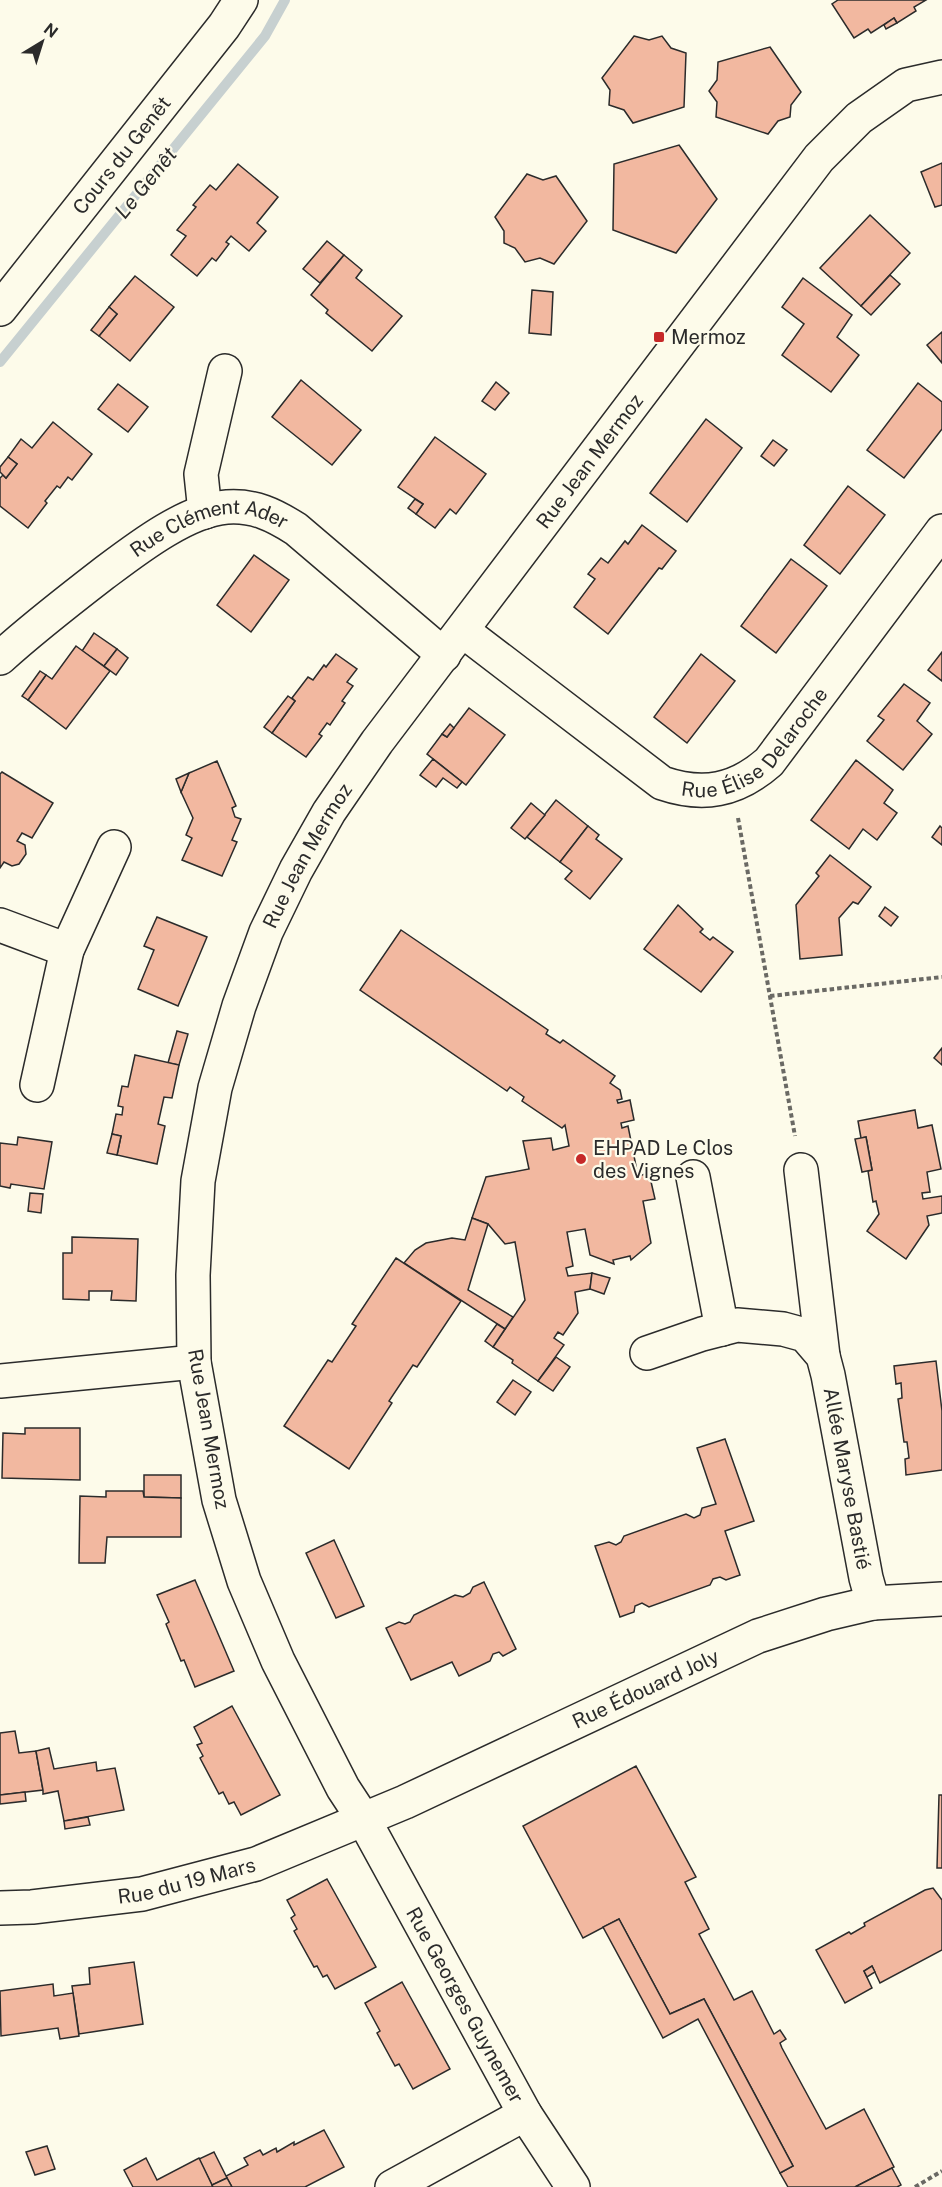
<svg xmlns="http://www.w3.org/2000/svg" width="942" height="2187" viewBox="0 0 942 2187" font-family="'Public Sans',sans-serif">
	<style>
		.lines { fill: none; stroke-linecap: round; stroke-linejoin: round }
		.stream { stroke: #c7d0d0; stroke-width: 10 }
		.building { fill: #f2b8a0; stroke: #2b2b2b; stroke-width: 1.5 }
		.minor-casing { stroke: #2b2b2b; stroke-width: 36 }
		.path { stroke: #6a6964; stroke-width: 4; stroke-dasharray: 4.5 3; stroke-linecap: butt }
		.minor { stroke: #fdfbea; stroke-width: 33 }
		.poi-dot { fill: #c62828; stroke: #fdfbea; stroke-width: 2 }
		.labels { text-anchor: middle; stroke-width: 4.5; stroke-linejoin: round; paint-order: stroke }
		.street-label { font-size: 20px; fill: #2b2b2b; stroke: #fdfbea }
		.poi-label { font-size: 20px; fill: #2b2b2b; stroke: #fdfbea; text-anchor: start }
		.water-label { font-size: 21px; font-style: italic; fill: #2b2b2b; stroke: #fdfbea }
	</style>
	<rect width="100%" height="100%" fill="#fdfbea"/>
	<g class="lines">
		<path class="stream" d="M0,362L265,36L285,0"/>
	</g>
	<g class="building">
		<path d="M838,0H926L914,7L916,11L897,23L894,18L871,33L868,29L854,38L832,4Z"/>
		<path d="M894,18L897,23L886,29L884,25Z"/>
		<path d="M634,36L649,40L662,36L671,48L686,53L684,107L633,123L624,110L609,105L610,90L602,78Z"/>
		<path d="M770,47L801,92L791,105L790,117L778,121L768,134L716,117L717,102L709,91L717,80L718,62Z"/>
		<path d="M679,145L717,199L676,253L613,230L614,164Z"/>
		<path d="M942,163V205L935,207L921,172Z"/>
		<path d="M238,164L278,197L257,223L266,231L249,251L231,236L226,242L229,244L216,261L212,258L197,276L171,255L186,236L177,230L196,207L193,205L210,185L216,190Z"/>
		<path d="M527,174L543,180L556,176L587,221L554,264L540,258L525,262L515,248L504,243V231L495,217Z"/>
		<path d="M870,215L910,253L861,306L820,268Z"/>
		<path d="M327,241L344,255L320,283L303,269Z"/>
		<path d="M344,255L362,270L356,278L402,316L372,351L326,313L328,310L311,295Z"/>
		<path d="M890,275L900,284L871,315L861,306Z"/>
		<path d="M135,276L174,307L130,361L99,336L117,314L109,307Z"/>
		<path d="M803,278L852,315L837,337L859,355L831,392L782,355L804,324L782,307Z"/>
		<path d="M532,290L553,292L551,335L529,333Z"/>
		<path d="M109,307L117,314L99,336L91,330Z"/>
		<path d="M942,332V363L927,345Z"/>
		<path d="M301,380L361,430L332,465L272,417Z"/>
		<path d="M496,382L509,393L495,410L482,401Z"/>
		<path d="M918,383L942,402V429L904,478L867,450Z"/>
		<path d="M118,384L148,407L128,432L98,409Z"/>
		<path d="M706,419L742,448L687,522L650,493Z"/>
		<path d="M53,422L92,454L72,480L68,477L60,488L57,486L45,501L47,503L28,528L0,506V478L3,475L6,478L17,464L8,457L21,439L32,448Z"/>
		<path d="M435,437L486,474L456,514L450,509L435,528L416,514L423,504L398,487Z"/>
		<path d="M773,440L787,450L774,466L761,456Z"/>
		<path d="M8,457L17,464L6,478L0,472V467Z"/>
		<path d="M848,486L885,515L840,574L804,545Z"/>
		<path d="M415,499L423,504L416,514L408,508Z"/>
		<path d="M642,525L676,551L662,569L659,568L608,634L574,607L595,579L588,574L601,558L608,563L625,541L628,544Z"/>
		<path d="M254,555L289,580L251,632L217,605Z"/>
		<path d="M791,559L827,586L776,653L741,626Z"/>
		<path d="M94,633L117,649L104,666L82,651Z"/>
		<path d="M76,646L110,671L66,729L28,700L46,675L52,679Z"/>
		<path d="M117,649L128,658L116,675L104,666Z"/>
		<path d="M942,652V681L928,670Z"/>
		<path d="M336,654L357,669L347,682L353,686L342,701L345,703L330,725L327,723L319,734L322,736L306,757L272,733L295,701L292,698L308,677L313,680L324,665L326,667Z"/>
		<path d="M701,654L735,681L687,743L654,717Z"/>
		<path d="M40,671L46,675L28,700L22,696Z"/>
		<path d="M904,684L930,703L917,721L932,734L903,770L867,741L884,720L878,716Z"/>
		<path d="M288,696L295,701L272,733L264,727Z"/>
		<path d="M469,708L505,735L466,785L427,754L442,734L447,737Z"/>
		<path d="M450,724L454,728L447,737L442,734Z"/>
		<path d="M433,759L462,782L457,788L443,778L436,787L420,775Z"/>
		<path d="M856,760L893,790L884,803L897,813L877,840L863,829L849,849L811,820Z"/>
		<path d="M217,761L236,806L232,808L235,817L241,819L232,840L237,842L222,876L182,860L192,838L186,835L193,818L181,792L189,773Z"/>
		<path d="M2,772L53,803L32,838L22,833L17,841L25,845L26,854L19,864L12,866L4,862L0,868V774Z"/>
		<path d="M189,773L181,792L176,779Z"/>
		<path d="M556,800L588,826L560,862L527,837Z"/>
		<path d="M531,803L545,815L525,839L511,828Z"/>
		<path d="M588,826L599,835L596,839L622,859L590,899L565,879L572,871L560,862Z"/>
		<path d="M940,826L942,828V845L932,837Z"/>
		<path d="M830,855L871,887L858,904L853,902L839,918L842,955L800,959L796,905L819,876L816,873Z"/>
		<path d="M678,905L703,929L700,932L710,940L713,937L733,952L701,992L644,949Z"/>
		<path d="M885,907L898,917L891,926L879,916Z"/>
		<path d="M157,917L207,937L178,1006L138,989L154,950L144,946Z"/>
		<path d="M401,930L548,1030L546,1034L560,1043L563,1040L615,1076L610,1083L620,1090L622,1099L617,1100L618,1103L630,1100L634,1120L621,1123L622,1128L628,1126L638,1176L649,1173L655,1199L643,1201L651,1243L631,1260L630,1256L613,1260L614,1264L590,1255L585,1229L567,1232L573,1266L566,1268L568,1276L592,1273L590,1289L575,1292L578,1313L563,1335L558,1332L554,1338L564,1345L538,1381L512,1363L513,1360L493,1347L525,1300L515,1242L505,1244L488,1224L472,1218L486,1177L529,1169L523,1141L551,1138L553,1150L569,1146L565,1125L562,1128L522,1101L524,1097L510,1087L507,1091L360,990Z"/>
		<path d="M177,1031L188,1034L179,1065L168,1063Z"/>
		<path d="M942,1048V1065L934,1058Z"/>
		<path d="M135,1055L179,1065L172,1098L164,1097L158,1124L165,1126L157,1164L117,1155L121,1136L112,1134L116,1114L122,1115L123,1107L118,1106L122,1086L128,1087Z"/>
		<path d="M915,1110L918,1128L932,1125L941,1169L927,1172L930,1192L922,1193L923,1199L942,1196V1213L927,1216L929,1225L906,1259L867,1231L879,1214L876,1201L873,1202L868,1171L872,1170L866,1137L861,1138L858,1121Z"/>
		<path d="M112,1134L121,1136L117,1155L107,1153Z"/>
		<path d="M18,1137L52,1142L44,1189L11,1184L10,1188L0,1186V1143L17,1145Z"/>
		<path d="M866,1137L872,1170L862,1172L855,1139Z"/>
		<path d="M30,1193L43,1194L41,1213L28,1211Z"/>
		<path d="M472,1218L488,1224L468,1290L513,1317L505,1329L404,1263L415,1250L426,1243L452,1238L465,1240Z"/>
		<path d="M72,1237L138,1239L136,1301L111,1300L112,1291H89V1300L63,1299V1253H72Z"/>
		<path d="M396,1258L461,1301L417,1367L413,1365L389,1401L392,1403L349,1469L284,1426L328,1360L332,1362L356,1326L352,1324Z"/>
		<path d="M592,1273L610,1278L604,1294L590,1289Z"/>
		<path d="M497,1324L505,1329L493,1347L485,1341Z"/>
		<path d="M556,1357L570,1367L553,1391L538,1381Z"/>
		<path d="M936,1361L942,1411V1470L906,1475L905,1459L909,1458L907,1442H904L898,1399L902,1398L901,1383L896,1384L894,1366Z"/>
		<path d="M513,1380L531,1392L515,1415L497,1402Z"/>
		<path d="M25,1428H80V1480L2,1478L3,1433L25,1434Z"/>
		<path d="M725,1439L754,1521L725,1531L740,1575L726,1580L720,1577L713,1579L710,1585L649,1607L642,1603L635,1606L634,1612L620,1617L595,1546L609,1542L616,1545L621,1542L624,1536L686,1514L694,1518L700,1515L702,1508L716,1504L697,1448Z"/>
		<path d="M144,1475H181V1498L144,1497Z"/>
		<path d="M106,1491H143L144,1497L181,1498V1537H107L105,1563H79L80,1496L106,1497Z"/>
		<path d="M334,1540L364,1606L336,1618L306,1553Z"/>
		<path d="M195,1580L234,1671L195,1687L184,1660L181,1661L166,1624L169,1622L157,1595Z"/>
		<path d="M484,1582L516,1649L503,1656L499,1652L493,1654L490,1661L459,1676L452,1662L411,1680L386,1628L399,1622L405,1624L410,1622L414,1615L455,1595L463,1597L470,1593L473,1587Z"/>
		<path d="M232,1706L280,1795L241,1815L234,1802L229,1804L223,1792L219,1794L200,1758L203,1756L197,1745L202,1743L194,1727Z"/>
		<path d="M15,1731L19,1753L36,1751L43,1790L0,1795V1733Z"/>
		<path d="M49,1748L54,1769L96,1762L97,1771L115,1768L124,1810L64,1821L58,1791L43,1794V1790L36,1751Z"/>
		<path d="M636,1766L696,1877L685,1882L709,1929L699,1934L734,2000L752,1991L774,2034L780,2030L786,2039L780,2043L782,2048L826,2129L864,2109L894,2167L855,2187H788L780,2173L793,2166L704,1999L670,2014L619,1919L583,1938L523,1826Z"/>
		<path d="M25,1792L26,1801L0,1804V1795Z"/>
		<path d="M939,1795H942V1868H937Z"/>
		<path d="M88,1817L90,1825L65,1829L64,1821Z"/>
		<path d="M327,1879L376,1967L335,1989L327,1975L323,1977L317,1966L314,1967L294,1931L297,1929L291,1918L295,1915L287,1900Z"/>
		<path d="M933,1888L942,1900V1950L880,1983L872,1966L864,1971L872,1988L845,2003L816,1950L849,1932L851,1934L865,1926L864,1923L925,1890Z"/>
		<path d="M619,1919L670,2014L704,1999L793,2166L780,2173L698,2019L663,2038L603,1927Z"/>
		<path d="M134,1962L143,2024L79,2034L72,1986L90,1984L89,1968Z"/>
		<path d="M872,1966L875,1972L867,1977L864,1971Z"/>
		<path d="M402,1982L450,2069L413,2089L399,2064L395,2066L377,2033L380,2031L365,2003Z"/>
		<path d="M53,1984L54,1996L73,1993L79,2036L60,2039L58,2028L1,2036L0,1991Z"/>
		<path d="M324,2130L344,2167L305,2187H232L226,2176L248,2165L244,2158L260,2150L263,2155L276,2148L277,2152L294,2142V2145Z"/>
		<path d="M47,2146L55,2169L35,2175L26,2152Z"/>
		<path d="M214,2152L227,2178L212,2185L199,2159Z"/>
		<path d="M146,2158L157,2180L199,2158L213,2187H133L124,2170Z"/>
		<path d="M892,2168L901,2185L897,2187H855Z"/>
		<path d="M227,2178L232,2187H213L212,2185Z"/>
	</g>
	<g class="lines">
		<defs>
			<g id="minor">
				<path id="s1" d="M0,309L224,26L241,0"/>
				<path d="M205,512L201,474L225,371"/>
				<path id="s2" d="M463,631L662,783C703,797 736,791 769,762L942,531"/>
				<path id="s3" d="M0,658C33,628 68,601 103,574C135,550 186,510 227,507C254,505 274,515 296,529L444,655"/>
				<path d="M0,925L67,950"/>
				<path d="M37,1085L67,950L114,847"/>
				<path d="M801,1170L823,1356"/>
				<path d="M693,1177L722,1329"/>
				<path id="s4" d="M647,1353L702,1334L737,1325L783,1329L805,1335L823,1356L828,1375L866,1578L873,1603"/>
				<path d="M0,1381L194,1362"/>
				<path id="s5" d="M0,1908L32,1907L142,1894L256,1864L405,1802L758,1636L826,1614L873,1603L942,1599"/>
				<path d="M392,2187L525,2114"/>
				<path id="s6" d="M573,2187L525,2114L364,1820L343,1788L278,1661L244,1581L219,1500L194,1362L193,1275L198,1181L215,1088L239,1006L266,932L296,870L329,812L377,742L819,158L859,118L906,85L942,77"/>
			</g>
		</defs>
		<use href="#minor" class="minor-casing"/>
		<g class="path">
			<path d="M738,818L795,1136"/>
			<path d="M770,996L942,977"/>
			<path d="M915,2187L942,2171"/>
		</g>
		<use href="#minor" class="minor"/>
	</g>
	<g class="poi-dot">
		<rect x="653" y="331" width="12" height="12" rx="3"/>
		<circle cx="581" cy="1159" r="6"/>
	</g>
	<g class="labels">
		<g class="street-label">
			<text dy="7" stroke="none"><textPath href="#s1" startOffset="196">Cours du Genêt</textPath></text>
			<text dy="7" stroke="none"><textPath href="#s6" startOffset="1928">Rue Jean Mermoz</textPath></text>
			<text dy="7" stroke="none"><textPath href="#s3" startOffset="254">Rue Clément Ader</textPath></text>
			<text dy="7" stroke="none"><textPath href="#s2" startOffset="363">Rue Élise Delaroche</textPath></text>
			<text dy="7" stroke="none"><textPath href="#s6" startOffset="1442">Rue Jean Mermoz</textPath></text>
			<text transform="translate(209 1429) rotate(80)" y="7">Rue Jean Mermoz</text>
			<text dy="7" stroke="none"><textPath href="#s4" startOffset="316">Allée Maryse Bastié</textPath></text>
			<text dy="7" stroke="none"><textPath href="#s5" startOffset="688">Rue Édouard Joly</textPath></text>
			<text dy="7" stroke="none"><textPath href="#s5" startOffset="189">Rue du 19 Mars</textPath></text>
			<text transform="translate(465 2005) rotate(61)" y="7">Rue Georges Guynemer</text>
		</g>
		<g class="poi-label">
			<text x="671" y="344">Mermoz</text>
			<text x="593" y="1155">EHPAD Le Clos<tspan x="593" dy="23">des Vignes</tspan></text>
		</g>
		<g class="water-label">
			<text transform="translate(146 183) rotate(-51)" y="7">Le Genêt</text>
		</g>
	</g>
	<g transform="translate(42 42) rotate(38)" stroke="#fdfbea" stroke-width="4.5" paint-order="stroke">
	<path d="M0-4.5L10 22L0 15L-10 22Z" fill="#2b2b2b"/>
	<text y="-9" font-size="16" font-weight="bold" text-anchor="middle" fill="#2b2b2b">N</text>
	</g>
</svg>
